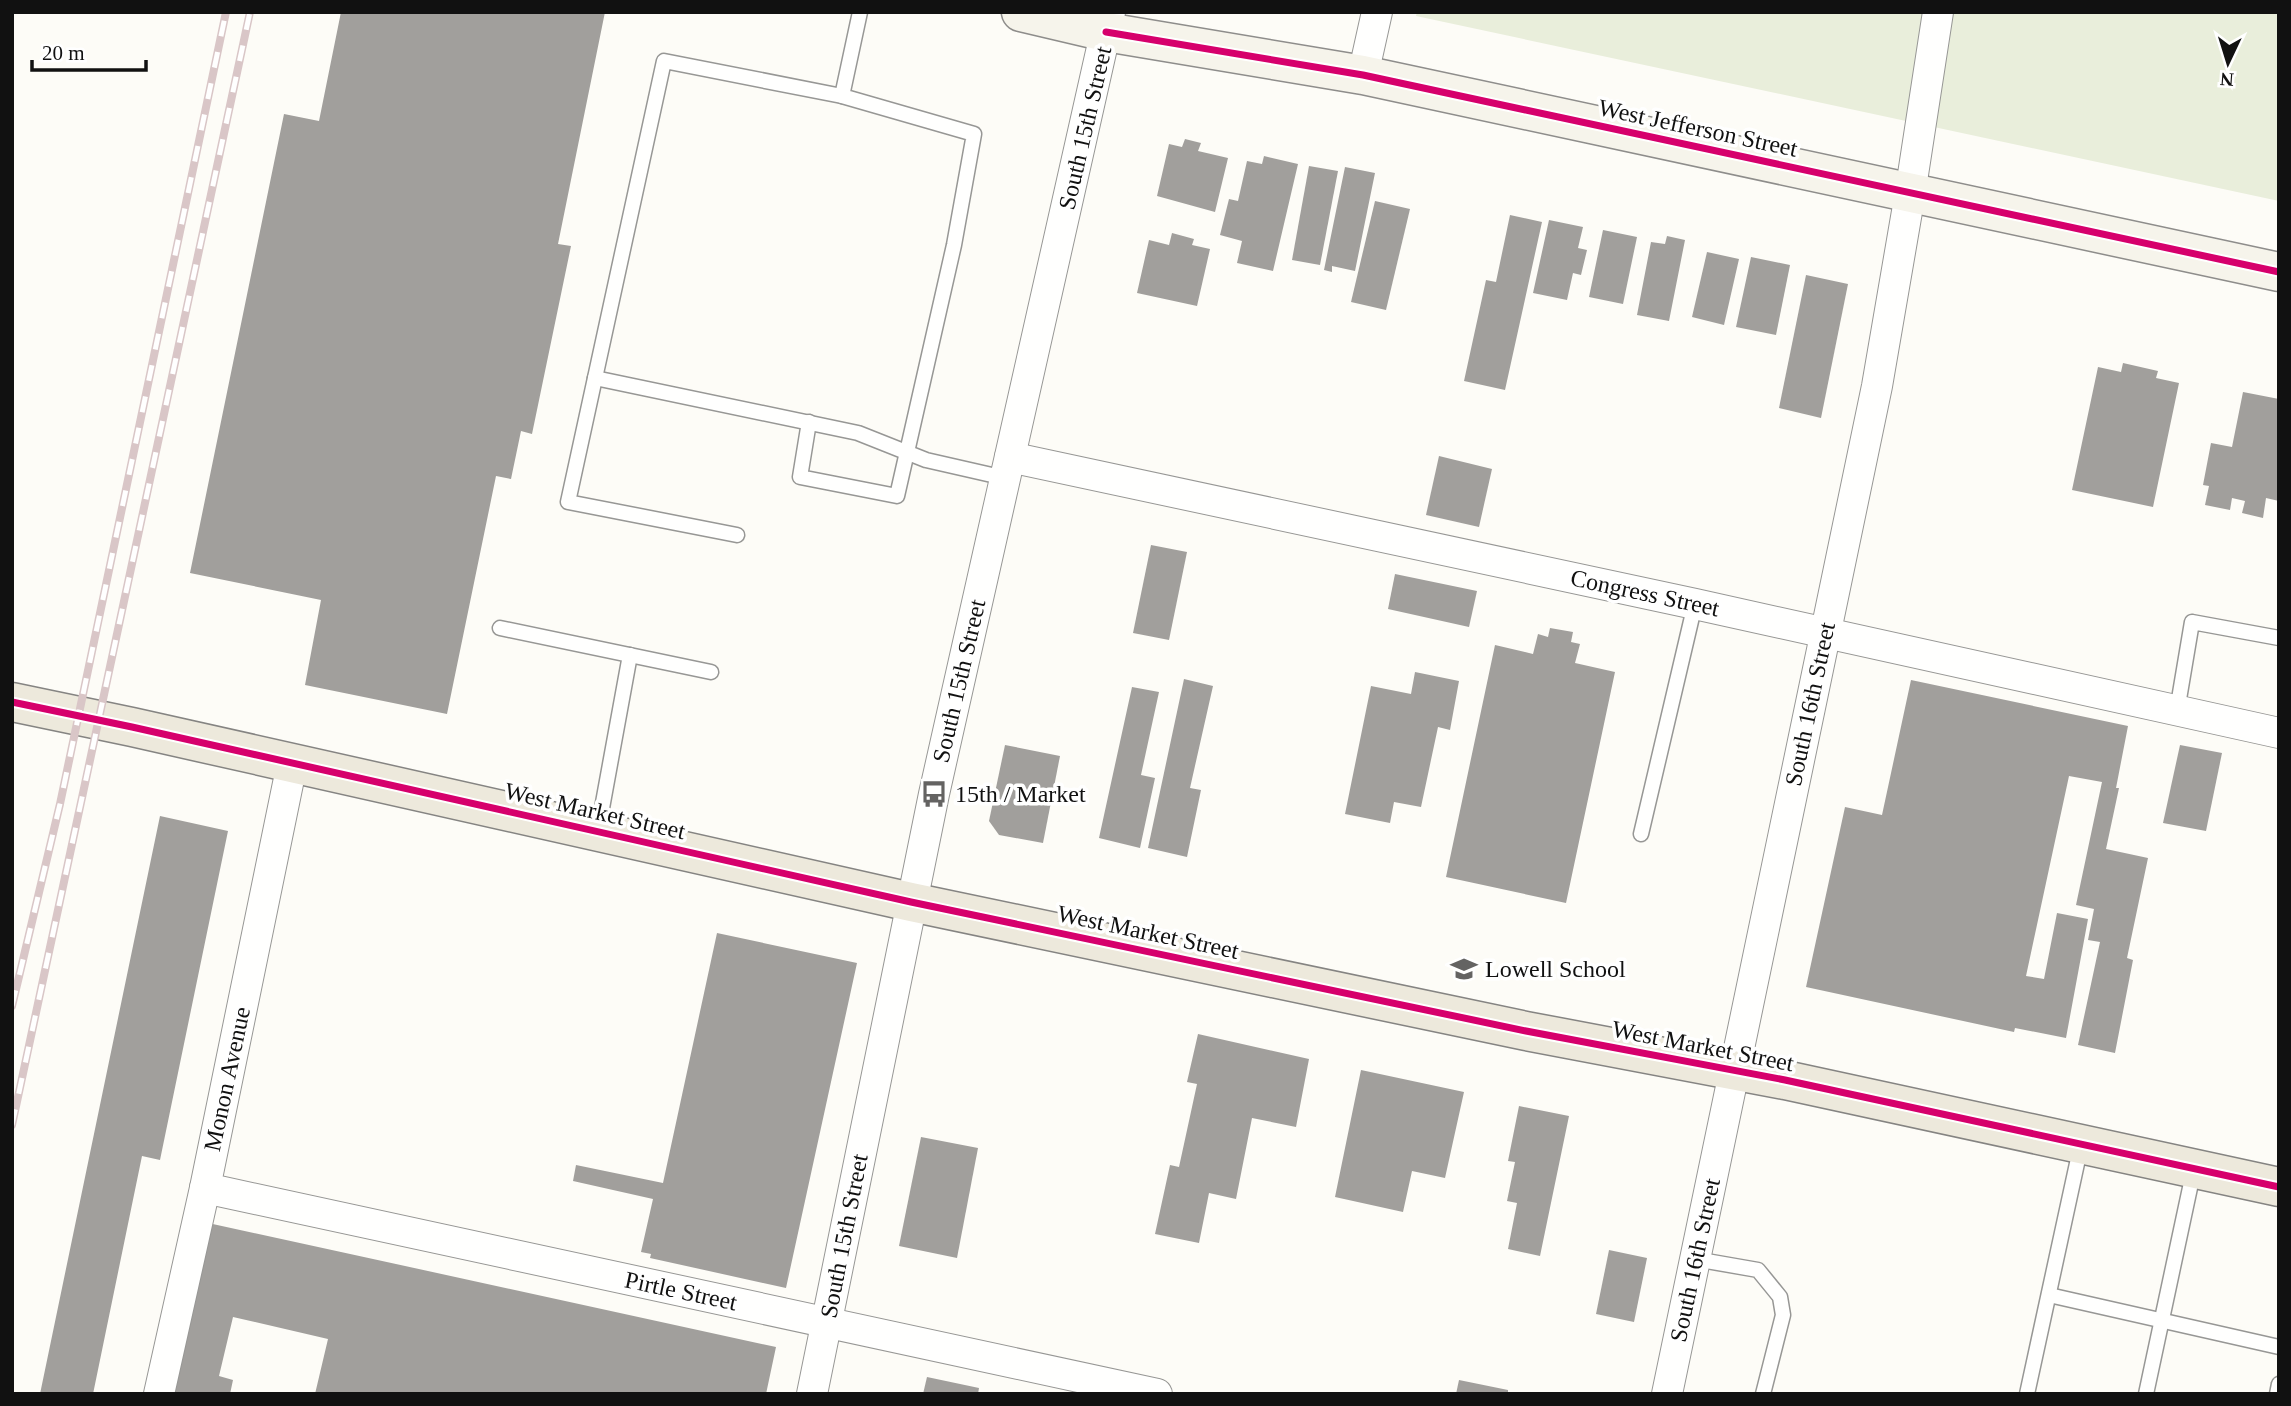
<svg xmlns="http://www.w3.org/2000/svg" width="2291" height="1406" viewBox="0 0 2291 1406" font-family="Georgia,serif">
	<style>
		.cemetery { fill: #e9eedb }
		.building { fill: #a19f9c }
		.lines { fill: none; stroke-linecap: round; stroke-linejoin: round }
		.lane-casing { stroke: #979795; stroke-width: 17 }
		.street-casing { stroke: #979795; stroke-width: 32 }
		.secondary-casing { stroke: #8e8d8b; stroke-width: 41 }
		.primary-casing { stroke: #858482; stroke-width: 41 }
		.lane { stroke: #fffffe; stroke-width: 14 }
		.street { stroke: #fffffe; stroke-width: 30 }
		.secondary { stroke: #f6f4eb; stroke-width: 38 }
		.primary { stroke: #ede9dc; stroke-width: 38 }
		.rail-casing { stroke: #d9c6c7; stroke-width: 8 }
		.rail { stroke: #fff; stroke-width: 5; stroke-dasharray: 16; stroke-linecap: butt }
		.cycleway-casing { stroke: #fff; stroke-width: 11 }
		.cycleway { stroke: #d6006c; stroke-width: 7 }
		.labels { text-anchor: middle; stroke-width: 7; stroke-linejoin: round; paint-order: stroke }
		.street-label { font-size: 24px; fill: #111; stroke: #fff }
		.poi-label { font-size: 24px; fill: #111; stroke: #fff; text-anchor: start }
	</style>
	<rect width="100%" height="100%" fill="#fdfcf7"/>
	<path class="cemetery" d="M1417,12H2279V201L1416,16Z"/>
	<g class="building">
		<path d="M341,12H605L558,244L571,246L532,434L521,431L511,479L496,476L447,714L305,685L321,600L190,573L284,114L319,121Z"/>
		<path d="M1185,139L1201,143L1198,151L1228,158L1215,212L1157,196L1169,144L1182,147Z"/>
		<path d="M1264,156L1298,164L1273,271L1237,263L1242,241L1220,235L1229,199L1238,201L1247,161L1262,164Z"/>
		<path d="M1309,166L1338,171L1320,265L1292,260Z"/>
		<path d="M1345,167L1375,173L1355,271L1332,266V272L1324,270Z"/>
		<path d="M1375,201L1410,209L1386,310L1351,302Z"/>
		<path d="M1510,215L1542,222L1505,390L1464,381L1486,280L1496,282Z"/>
		<path d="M1549,220L1583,227L1578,248L1587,250L1581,275L1573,273L1567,300L1533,293Z"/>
		<path d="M1603,230L1637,237L1623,304L1589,297Z"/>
		<path d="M1172,233L1194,239L1192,245L1210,249L1197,306L1137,293L1149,240L1169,245Z"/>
		<path d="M1667,236L1685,240L1669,321L1637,315L1651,242L1665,244Z"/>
		<path d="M1707,252L1739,259L1724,325L1692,317Z"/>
		<path d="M1751,257L1790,265L1776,335L1736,327Z"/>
		<path d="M1806,275L1848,284L1821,418L1779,408Z"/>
		<path d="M2123,363L2158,371L2156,378L2179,383L2153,507L2072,490L2098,367L2121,372Z"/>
		<path d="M2243,392L2279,399V501L2266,498L2263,518L2242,513L2245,501L2232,498L2230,510L2205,505L2209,486L2203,485L2211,443L2232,447Z"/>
		<path d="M1439,456L1492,469L1479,527L1426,515Z"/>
		<path d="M1151,545L1187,552L1169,640L1133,633Z"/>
		<path d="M1395,574L1477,591L1469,627L1388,609Z"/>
		<path d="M1550,628L1573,632L1571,642L1580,644L1575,663L1615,672L1566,903L1446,877L1495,645L1533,654L1538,634L1548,637Z"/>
		<path d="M1415,672L1459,681L1450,730L1438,727L1421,807L1394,802L1390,823L1345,814L1371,686L1411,694Z"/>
		<path d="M1184,679L1213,686L1190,788L1201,790L1187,857L1148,848Z"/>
		<path d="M1911,680L2128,726L2116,788H2119L2106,849L2148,858L2127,958L2133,960L2115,1053L2078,1045L2100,942L2088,940L2094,909L2076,905L2102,782L2069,776L2026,976L2044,979L2057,913L2088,919L2066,1038L2015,1028L2014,1032L1806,987L1845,807L1882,815Z"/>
		<path d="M1132,687L1159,692L1141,775L1155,778L1140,848L1099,838Z"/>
		<path d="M1005,745L1060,756L1043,843L999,835L989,821Z"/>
		<path d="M2180,745L2222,753L2206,831L2163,823Z"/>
		<path d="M160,816L228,831L160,1160L142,1156L93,1394H40Z"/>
		<path d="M717,933L857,963L786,1288L650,1258L651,1254L641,1252L653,1199L573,1181L576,1165L663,1183Z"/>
		<path d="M1198,1034L1309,1059L1296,1127L1252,1118L1236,1199L1209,1193L1199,1243L1155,1234L1170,1165L1179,1167L1197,1084L1187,1082Z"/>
		<path d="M1361,1070L1464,1092L1445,1178L1412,1171L1403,1212L1335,1197Z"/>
		<path d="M1519,1106L1569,1116L1540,1256L1508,1249L1517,1203L1507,1201L1515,1162L1508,1161Z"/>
		<path d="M921,1137L978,1148L957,1258L899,1246Z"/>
		<path d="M199,1221L776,1347L766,1394H315L328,1339L233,1317L219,1376L233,1380L230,1394H161Z"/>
		<path d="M1609,1250L1647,1258L1634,1322L1596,1314Z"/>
		<path d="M927,1377L979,1388L978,1394H923Z"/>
		<path d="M1459,1380L1508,1390V1394H1456Z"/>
	</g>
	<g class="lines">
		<defs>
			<g id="lane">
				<path d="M842,96L664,61L595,378L858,433L926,460L1005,478"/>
				<path d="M595,378L568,502L737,535"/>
				<path d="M809,422L800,477L897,496L954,245L974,134L842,96L860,12"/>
				<path d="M500,628L711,672"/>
				<path d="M2177,711L2192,622L2279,638"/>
				<path d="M598,830L630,655"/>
				<path d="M1641,834L1695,604"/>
				<path d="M1695,1259L1758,1270L1780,1297L1783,1315L1763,1394"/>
				<path d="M2049,1295L2279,1347"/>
				<path d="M2027,1394L2081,1145"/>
				<path d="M2146,1394L2194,1169"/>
				<path d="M2277,1394L2279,1384"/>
			</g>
			<g id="street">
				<path d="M1363,75L1377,12"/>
				<path d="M1010,457L1695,604L2279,733"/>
				<path d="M205,1188L1157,1394"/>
				<path d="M159,1394L205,1188L292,764"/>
				<path d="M812,1394L934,794L1110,12"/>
				<path d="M1667,1394L1877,386L1910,194L1938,12"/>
			</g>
			<path id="secondary" d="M1021,12L1106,32L1363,75L2279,272"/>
			<path id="primary" d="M12,702L132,727L911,902L1526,1031L1785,1080L2279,1187"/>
		</defs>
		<use href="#lane" class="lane-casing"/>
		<use href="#street" class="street-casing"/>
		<use href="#secondary" class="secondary-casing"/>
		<use href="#primary" class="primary-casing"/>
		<use href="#lane" class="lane"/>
		<use href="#street" class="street"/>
		<use href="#secondary" class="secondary"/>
		<use href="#primary" class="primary"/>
		<defs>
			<g id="rail">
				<path d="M12,1006L60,804L226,12"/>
				<path d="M12,1125L250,12"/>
			</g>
		</defs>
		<use href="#rail" class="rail-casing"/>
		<use href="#rail" class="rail"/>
		<defs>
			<g id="cycleway">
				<path d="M1106,32L1363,75L2279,272"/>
				<path d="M12,702L132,727L911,902L1526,1031L1785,1080L2279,1187"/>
			</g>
		</defs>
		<use href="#cycleway" class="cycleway-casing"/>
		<use href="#cycleway" class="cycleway"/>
	</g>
	<defs>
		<symbol id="bus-bare" viewBox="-9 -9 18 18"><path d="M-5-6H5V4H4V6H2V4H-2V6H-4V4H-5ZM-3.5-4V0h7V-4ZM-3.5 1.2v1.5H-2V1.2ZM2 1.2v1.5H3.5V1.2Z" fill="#646362" stroke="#fff" stroke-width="2.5" paint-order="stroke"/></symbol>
		<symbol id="school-bare" viewBox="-9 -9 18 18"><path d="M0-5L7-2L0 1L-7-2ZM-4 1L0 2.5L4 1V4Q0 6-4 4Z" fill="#646362" stroke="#fff" stroke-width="2.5" paint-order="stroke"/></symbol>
	</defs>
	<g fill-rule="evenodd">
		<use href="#bus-bare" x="915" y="775" width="38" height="38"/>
		<use href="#school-bare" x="1445" y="950" width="38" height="38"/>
	</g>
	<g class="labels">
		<g class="street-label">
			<text transform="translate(1085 128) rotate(-77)" y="8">South 15th Street</text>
			<text transform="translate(1698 128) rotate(12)" y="8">West Jefferson Street</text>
			<text transform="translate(1645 593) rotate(12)" y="8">Congress Street</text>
			<text transform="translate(959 681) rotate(-77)" y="8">South 15th Street</text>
			<text transform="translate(1810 704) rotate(-78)" y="8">South 16th Street</text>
			<text transform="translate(595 811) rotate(13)" y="8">West Market Street</text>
			<text transform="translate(1148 932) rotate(12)" y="8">West Market Street</text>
			<text transform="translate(1703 1046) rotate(11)" y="8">West Market Street</text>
			<text transform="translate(227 1079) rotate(-78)" y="8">Monon Avenue</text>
			<text transform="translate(844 1236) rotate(-79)" y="8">South 15th Street</text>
			<text transform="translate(1695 1260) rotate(-78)" y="8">South 16th Street</text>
			<text transform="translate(681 1291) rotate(12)" y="8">Pirtle Street</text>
		</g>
		<g class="poi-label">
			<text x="955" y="802">15th / Market</text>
			<text x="1485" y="977">Lowell School</text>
		</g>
	</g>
	<rect width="2291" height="1406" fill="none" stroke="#111111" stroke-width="28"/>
	<g transform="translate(2228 63) rotate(184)" stroke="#ffffff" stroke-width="5" paint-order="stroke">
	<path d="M0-5L12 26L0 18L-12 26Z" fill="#111111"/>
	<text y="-10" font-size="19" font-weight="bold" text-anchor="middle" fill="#111111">N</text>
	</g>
	<path d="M32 60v10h114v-10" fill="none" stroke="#111111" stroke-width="3.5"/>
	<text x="42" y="60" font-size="21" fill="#111111" stroke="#ffffff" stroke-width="5" paint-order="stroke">20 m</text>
</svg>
